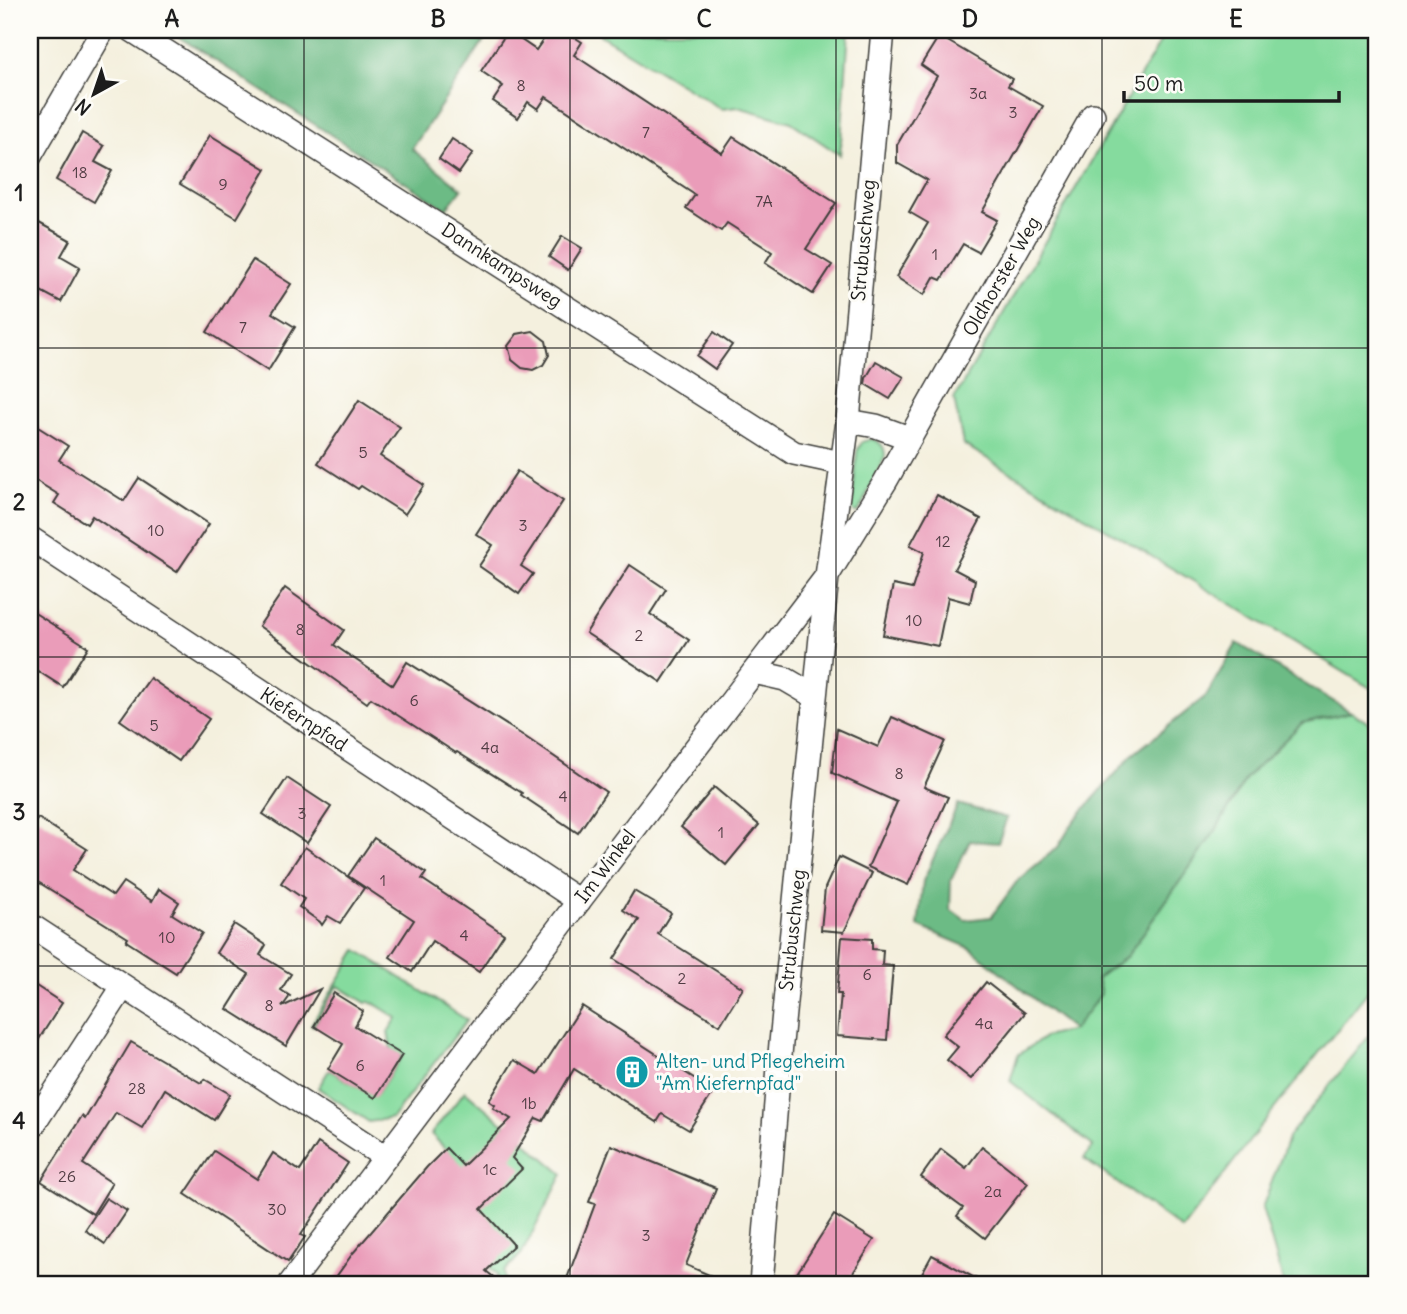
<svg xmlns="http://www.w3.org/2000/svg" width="1407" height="1314" viewBox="0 0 1407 1314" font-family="Delius,sans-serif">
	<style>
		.green { fill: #85db9e; stroke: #507c5d; stroke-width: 2 }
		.forest { fill: #6cbb85; stroke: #446c50; stroke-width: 2 }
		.building { fill: #ea9cb9 }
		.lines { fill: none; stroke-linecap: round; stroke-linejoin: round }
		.street-casing { stroke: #3c3c39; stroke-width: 26 }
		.street { stroke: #fff; stroke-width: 23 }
		.grid { fill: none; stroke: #1c1c1c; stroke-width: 2; stroke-opacity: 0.55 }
		.labels { text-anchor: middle; stroke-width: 6; stroke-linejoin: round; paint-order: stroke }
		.number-label { font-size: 16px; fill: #503c43 }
		.street-label { font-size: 19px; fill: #1c1c1c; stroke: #fdfcf7 }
		.culture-label { font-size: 19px; fill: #0d838f; stroke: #fdfcf7; text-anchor: start }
		.neatline { fill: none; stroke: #1c1c1c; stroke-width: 2.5 }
		.grid-label { font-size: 23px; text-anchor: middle; font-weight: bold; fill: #1c1c1c }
	</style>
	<rect width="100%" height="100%" fill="#fdfcf7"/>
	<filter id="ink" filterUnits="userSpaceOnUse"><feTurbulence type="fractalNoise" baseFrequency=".0143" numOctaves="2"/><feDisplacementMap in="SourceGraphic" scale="14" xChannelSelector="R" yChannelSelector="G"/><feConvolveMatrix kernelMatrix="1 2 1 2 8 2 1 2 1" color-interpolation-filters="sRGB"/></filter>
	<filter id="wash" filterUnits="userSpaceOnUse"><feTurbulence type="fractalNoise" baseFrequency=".00686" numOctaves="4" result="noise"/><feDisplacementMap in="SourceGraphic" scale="28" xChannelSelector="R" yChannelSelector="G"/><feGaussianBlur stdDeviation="1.57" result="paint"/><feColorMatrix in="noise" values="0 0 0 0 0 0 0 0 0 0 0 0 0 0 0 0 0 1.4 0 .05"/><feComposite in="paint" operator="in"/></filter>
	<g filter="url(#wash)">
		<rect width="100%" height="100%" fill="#f4f0de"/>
		<g class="green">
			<path d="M603,30H849L840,155L791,122L738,107L722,109L600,35Z"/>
			<path d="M1167,30H1377V274L1375,278L1377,279V692L1193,581L963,444L954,399Z"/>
			<path d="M871,439C880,441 885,446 885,456L859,511L855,513L852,509L857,451L862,442Z"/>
			<path d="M1351,712L1377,728V980L1271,1113L1182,1229L1084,1159L1093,1146L1010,1081L1018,1055L1045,1037L1073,1030L1097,978L1127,956L1216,830L1246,778L1302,723Z"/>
			<path d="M357,950L467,1020L392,1118L369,1122L318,1088L329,1070L375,1097L402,1056L391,1049L388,1032L397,1018L370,1001L366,1003L338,986L314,1026L311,1025Z"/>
			<path d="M1377,1026V1270L1367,1284H1284L1262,1208L1289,1136Z"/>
			<path d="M465,1091L563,1174L522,1253L504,1272L505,1282L506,1284H491L498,1275L484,1263L449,1174L459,1163L431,1134Z"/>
		</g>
		<g class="forest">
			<path d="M168,30H491L412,149L462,189L446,209Z"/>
			<path d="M1237,643L1351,712L1302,723L1246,778L1216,830L1127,956L1097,978L1101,994L1073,1030L970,948L918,926L923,881L958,804L1007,818L998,843L970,841L951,880L950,909L965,920L991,917L1018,880L1058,847L1074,821L1131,756L1206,696Z"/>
		</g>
		<g id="blocks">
			<g class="building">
				<path d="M550,30H563L582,42L574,55L722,153L733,137L836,203L806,249L832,265L813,294L765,263L772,252L727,223L721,231L686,208L695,195L546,97L538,109L528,102L518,118L493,101L503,86L481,71L508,31L536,50Z"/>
				<path d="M939,36L1012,79L1008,86L1043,106L982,212L997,220L978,252L963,244L941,280L934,277L924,295L896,277L928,223L909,212L927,180L897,163V145L937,76L921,65Z"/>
				<path d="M82,133L104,146L95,162L112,171L94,202L56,180Z"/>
				<path d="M210,135L266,169L237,218L180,184Z"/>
				<path d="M452,139L473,153L459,173L439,159Z"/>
				<path d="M30,218L70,240L61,256L80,267L61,302L33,287L39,276L30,271Z"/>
				<path d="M562,236L582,248L568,270L549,257Z"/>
				<path d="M253,260L291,284L272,313L295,327L268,371L207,332Z"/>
				<path d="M533,331L546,341L549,355L543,365L533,370L522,368L512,360L508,346L517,334Z"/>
				<path d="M714,332L732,345L715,369L697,356Z"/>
				<path d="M876,361L904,377L890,399L865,384L866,378Z"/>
				<path d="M359,400L400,427L380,456L424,485L405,514L361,486L358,489L318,463Z"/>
				<path d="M30,422L68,446L59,460L124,501L139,478L209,524L177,572L92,516L87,524L54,503L59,495L30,477Z"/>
				<path d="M517,471L563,501L521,566L533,574L519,594L479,566L493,545L476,534Z"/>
				<path d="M937,495L981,519L954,569L975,580L970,603L948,597L938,646L883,635L893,585L912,589L924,552L910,545Z"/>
				<path d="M630,565L666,589L650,614L689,640L661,682L586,633Z"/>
				<path d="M285,588L344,630L334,645L393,685L407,662L524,736L606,792L578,833L521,795L522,793L457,752L456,753L371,698L367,703L259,626Z"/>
				<path d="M30,610L88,647L63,687L30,666Z"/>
				<path d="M150,678L209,719L179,761L120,720Z"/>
				<path d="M892,717L945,741L924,787L948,797L908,885L868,867L897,802L832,773L837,729L878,747Z"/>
				<path d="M287,778L331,807L307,843L263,814Z"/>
				<path d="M714,787L759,825L726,865L681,827Z"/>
				<path d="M38,818L87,849L73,870L113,896L123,882L152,901L159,889L179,902L172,914L202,933L176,973L126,941L128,938L30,877V831Z"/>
				<path d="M374,838L426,873L422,879L504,934L479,972L432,941L412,972L390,957L414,920L348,876Z"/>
				<path d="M305,847L364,888L340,923L328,916L322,925L320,922L299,907L304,899L281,883Z"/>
				<path d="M839,857L872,873L844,932L821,930L825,888Z"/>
				<path d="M634,891L671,913L658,934L743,988L720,1025L614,959L639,920L623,910Z"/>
				<path d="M234,924L266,945L260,955L291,974L281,990L290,996L282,1007L320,989L286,1046L227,1009L249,974L216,953Z"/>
				<path d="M842,937L872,939V949L883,950L882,965L893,966L887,1040L837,1036L841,994H837Z"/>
				<path d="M30,982L62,1003L30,1053Z"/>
				<path d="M986,982L1025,1013L971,1079L947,1060L958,1047L943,1035Z"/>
				<path d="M334,993L363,1011L355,1026L402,1055L375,1098L328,1069L343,1044L314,1026Z"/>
				<path d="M582,1006L714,1091L689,1130L662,1114L657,1122L574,1069L543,1121L536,1118L512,1158L522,1169L481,1209L514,1245L486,1271L502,1284H331L353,1253L427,1167L446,1148L463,1166L511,1119L493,1108L495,1105L489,1101L514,1060L538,1074Z"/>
				<path d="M131,1042L201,1083L204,1079L230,1094L214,1120L165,1089L142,1128L116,1113L83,1164L112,1183L93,1214L41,1181L82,1116L85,1119Z"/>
				<path d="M318,1143L348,1163L301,1235L305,1237L288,1262L185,1194L214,1151L257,1179L273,1153L300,1171Z"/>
				<path d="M611,1145L716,1188L686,1265L730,1284H565L595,1204L589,1202Z"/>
				<path d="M982,1147L1028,1183L985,1238L957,1216L963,1208L921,1177L941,1149L966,1168Z"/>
				<path d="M106,1198L127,1211L105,1244L85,1230Z"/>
				<path d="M834,1215L874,1240L846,1284H790Z"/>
				<path d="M932,1255L986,1284H916Z"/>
			</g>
		</g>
	</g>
	<g filter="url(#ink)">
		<use href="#blocks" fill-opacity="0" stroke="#3c3c39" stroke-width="2"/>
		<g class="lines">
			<defs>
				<g id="street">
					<path d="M132,30L794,453L841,463"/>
					<path d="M30,156L103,30"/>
					<path d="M848,421L876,426L909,438"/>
					<path d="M30,538L579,901"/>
					<path d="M754,672L785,679L814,696"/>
					<path d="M30,925L385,1157"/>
					<path d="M30,1130L123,987"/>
					<path d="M290,1284L579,901L827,576L848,421L883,30"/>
					<path d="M761,1284L781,1043L827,576L885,482L1093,115"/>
				</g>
			</defs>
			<use href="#street" class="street-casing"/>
			<use href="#street" class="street"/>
		</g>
	</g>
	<path class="grid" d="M304,30V1284M570,30V1284M836,30V1284M1102,30V1284M30,348H1377M30,657H1377M30,966H1377"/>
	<defs>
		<symbol id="building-disc" viewBox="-11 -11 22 22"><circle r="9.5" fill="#0f9aa8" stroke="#fdfcf7"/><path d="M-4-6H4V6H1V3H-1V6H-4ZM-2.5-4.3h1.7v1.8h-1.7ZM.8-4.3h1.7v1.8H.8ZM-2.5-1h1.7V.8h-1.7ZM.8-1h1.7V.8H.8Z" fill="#fff"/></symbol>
	</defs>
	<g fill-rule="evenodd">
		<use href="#building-disc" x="613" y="1053" width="38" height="38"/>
	</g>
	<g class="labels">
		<g class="number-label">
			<text x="521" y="91">8</text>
			<text x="978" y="99">3a</text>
			<text x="1013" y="118">3</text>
			<text x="646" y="138">7</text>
			<text x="80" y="178">18</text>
			<text x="223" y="190">9</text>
			<text x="764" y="207">7A</text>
			<text x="935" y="260">1</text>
			<text x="243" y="333">7</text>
			<text x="363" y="458">5</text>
			<text x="523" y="531">3</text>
			<text x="156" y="536">10</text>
			<text x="943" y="547">12</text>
			<text x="914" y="626">10</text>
			<text x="300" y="635">8</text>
			<text x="639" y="641">2</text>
			<text x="414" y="706">6</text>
			<text x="154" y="731">5</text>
			<text x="490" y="753">4a</text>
			<text x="899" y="779">8</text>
			<text x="563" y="802">4</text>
			<text x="302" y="819">3</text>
			<text x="721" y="838">1</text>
			<text x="383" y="886">1</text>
			<text x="464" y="941">4</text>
			<text x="167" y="943">10</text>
			<text x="867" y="980">6</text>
			<text x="682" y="984">2</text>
			<text x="269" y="1011">8</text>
			<text x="984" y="1029">4a</text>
			<text x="360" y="1071">6</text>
			<text x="137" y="1094">28</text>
			<text x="529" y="1109">1b</text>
			<text x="490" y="1175">1c</text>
			<text x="67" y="1182">26</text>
			<text x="993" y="1197">2a</text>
			<text x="277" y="1215">30</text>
			<text x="646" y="1241">3</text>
		</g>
		<g class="street-label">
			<text transform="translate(863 240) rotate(-85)" y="7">Strubuschweg</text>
			<text transform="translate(502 265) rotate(33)" y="7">Dannkampsweg</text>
			<text transform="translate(1001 276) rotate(-60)" y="7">Oldhorster Weg</text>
			<text transform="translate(304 719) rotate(33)" y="7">Kiefernpfad</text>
			<text transform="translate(605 866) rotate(-53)" y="7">Im Winkel</text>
			<text transform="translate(792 930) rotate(-84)" y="7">Strubuschweg</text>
		</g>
		<g class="culture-label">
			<text x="656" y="1068">Alten- und Pflegeheim<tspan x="656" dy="22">"Am Kiefernpfad"</tspan></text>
		</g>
	</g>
	<rect width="1407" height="1314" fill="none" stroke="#fdfcf7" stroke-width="77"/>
	<g transform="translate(94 94) rotate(220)" stroke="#fdfcf7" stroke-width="5" paint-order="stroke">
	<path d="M0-5L12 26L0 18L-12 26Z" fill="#1c1c1c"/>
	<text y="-10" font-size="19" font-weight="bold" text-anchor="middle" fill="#1c1c1c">N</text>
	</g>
	<path d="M1124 91v10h215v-10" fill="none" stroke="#1c1c1c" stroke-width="3.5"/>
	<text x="1134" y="91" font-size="21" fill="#1c1c1c" stroke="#fdfcf7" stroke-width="5" paint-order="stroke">50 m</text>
	<rect x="38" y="38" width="1330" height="1238" class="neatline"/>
	<g class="grid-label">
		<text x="172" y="27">A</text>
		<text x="438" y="27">B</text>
		<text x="704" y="27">C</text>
		<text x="970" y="27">D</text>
		<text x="1236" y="27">E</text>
		<text x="19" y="201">1</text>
		<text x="19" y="510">2</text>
		<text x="19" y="820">3</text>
		<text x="19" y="1129">4</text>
	</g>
</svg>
